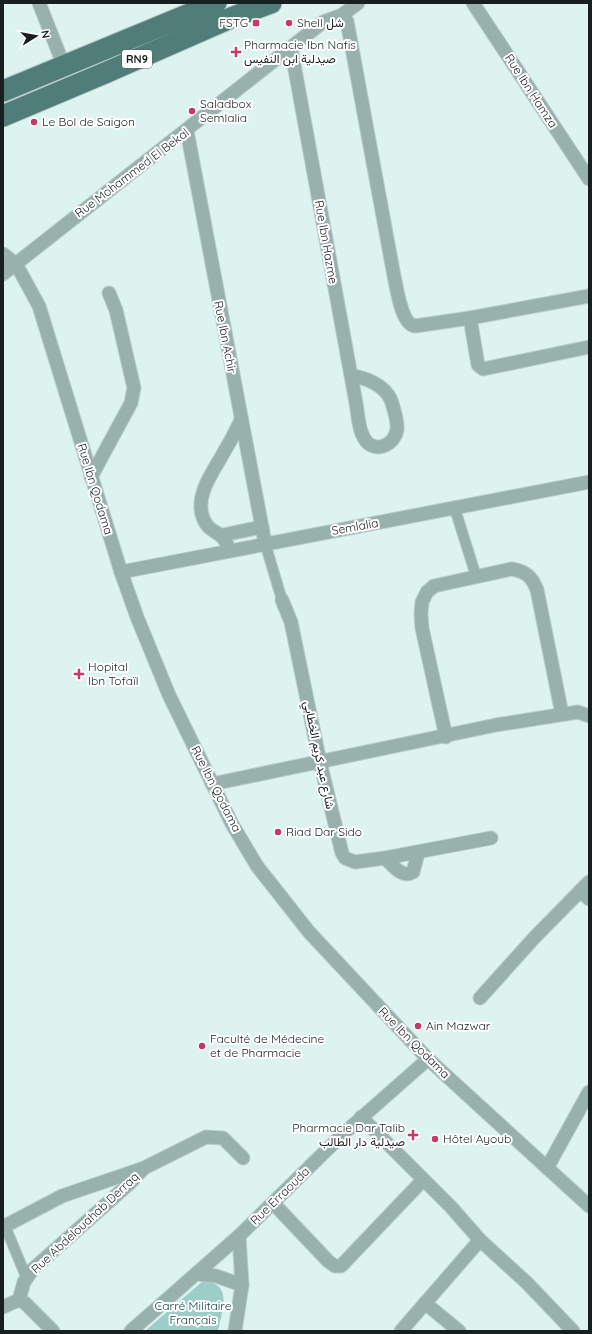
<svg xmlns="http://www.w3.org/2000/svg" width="592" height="1334" viewBox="0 0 592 1334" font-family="Quicksand,Vazirmatn,sans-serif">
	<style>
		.green { fill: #9ccdc7 }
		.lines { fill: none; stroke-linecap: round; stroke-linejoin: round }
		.pedestrian-casing { stroke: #bacdca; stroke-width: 12 }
		.minor-casing { stroke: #bacdca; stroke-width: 15 }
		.primary-casing { stroke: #bacdca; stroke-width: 23 }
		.pedestrian { stroke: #99b1ad; stroke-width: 10 }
		.minor { stroke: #99b1ad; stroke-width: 13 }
		.primary { stroke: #517d78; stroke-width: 21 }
		.poi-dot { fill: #c63865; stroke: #fff; stroke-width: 1.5 }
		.labels { text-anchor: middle; stroke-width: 4; stroke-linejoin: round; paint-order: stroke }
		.shield { fill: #fff; stroke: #5d6362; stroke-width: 1 }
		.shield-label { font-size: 11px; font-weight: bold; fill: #18201f }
		.poi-label { font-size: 12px; fill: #18201f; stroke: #fff; text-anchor: start }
		.street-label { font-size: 12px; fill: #18201f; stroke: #fff }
		.park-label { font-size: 12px; fill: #10433e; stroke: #fff }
	</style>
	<rect width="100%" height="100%" fill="#ddf3f0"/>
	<path class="green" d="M203,1281C234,1283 222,1311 218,1331H145Z"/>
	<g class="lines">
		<defs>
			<g id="pedestrian">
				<path d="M455,509L476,576"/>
				<path d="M265,543L282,600"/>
				<path d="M5,1226L27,1279"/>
			</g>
			<g id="minor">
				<path d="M39,3L64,66"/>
				<path d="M473,3L589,179"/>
				<path d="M342,15L347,21L394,276C397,288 401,324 415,326L470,318L589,296"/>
				<path d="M291,48C313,166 334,285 356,403C358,413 358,427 363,436C371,454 393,448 397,430C398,420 394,410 391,400C385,386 366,377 351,376"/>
				<path d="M187,131L265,543"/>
				<path d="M3,254L16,264L39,306L121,572L137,617L169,695L232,824L257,866L309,932L428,1059L589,1206"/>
				<path d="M3,274L323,22L342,15L358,3"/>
				<path d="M470,318L478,365L483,369L589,347"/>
				<path d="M91,477L131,403L134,388L116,310L109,293"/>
				<path d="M223,535L262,527"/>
				<path d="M229,550C223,528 210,536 203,518C194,494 215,470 225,450C231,441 236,430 241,420"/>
				<path d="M121,572L589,482"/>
				<path d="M282,600L291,622L320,762L342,853L345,858L355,862L385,858L491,838"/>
				<path d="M446,737L422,628L421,614L422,602L427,592L434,586L511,569C525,571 532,576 537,590L562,714"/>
				<path d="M212,784L496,725L578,712L589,716"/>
				<path d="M385,858C393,865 402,879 413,872L418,853"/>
				<path d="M580,891L589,899"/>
				<path d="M480,998L534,938L589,882"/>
				<path d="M361,1117L451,1207L480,1240L527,1283L573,1331"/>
				<path d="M547,1168L589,1092"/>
				<path d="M273,1203L328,1261L335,1266H341L423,1180"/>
				<path d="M3,1227L62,1196L144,1168L206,1137L223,1138L243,1158"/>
				<path d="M196,1274L216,1276L242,1285"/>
				<path d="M19,1300L24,1282L33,1269L130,1183L143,1169"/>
				<path d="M425,1303L459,1331"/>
				<path d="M3,1307L19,1300L25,1303L53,1331"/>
				<path d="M131,1331L239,1236L343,1134L428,1059"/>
				<path d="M235,1331L242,1285L239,1236"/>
				<path d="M401,1331L480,1240"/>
			</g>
			<g id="primary">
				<path d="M3,91L216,3"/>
				<path d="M3,116L105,73L233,17L271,3"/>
			</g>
		</defs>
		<use href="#pedestrian" class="pedestrian-casing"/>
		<use href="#minor" class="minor-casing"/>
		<use href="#primary" class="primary-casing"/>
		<use href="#pedestrian" class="pedestrian"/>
		<use href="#minor" class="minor"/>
		<use href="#primary" class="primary"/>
	</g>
	<g class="poi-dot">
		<rect x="252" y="19" width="8" height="8" rx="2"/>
		<circle cx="289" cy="23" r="4"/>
		<path d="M234 46h4v4h4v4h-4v4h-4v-4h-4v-4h4z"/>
		<circle cx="192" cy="111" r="4"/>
		<circle cx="34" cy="122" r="4"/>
		<path d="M77 668h4v4h4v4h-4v4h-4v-4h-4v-4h4z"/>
		<circle cx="278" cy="832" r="4"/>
		<circle cx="418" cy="1026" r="4"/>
		<circle cx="202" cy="1046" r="4"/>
		<path d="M411 1129h4v4h4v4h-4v4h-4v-4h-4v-4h4z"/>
		<circle cx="435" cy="1139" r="4"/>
	</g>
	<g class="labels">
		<rect class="shield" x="122" y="50" width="30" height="18" rx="3"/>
		<g class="shield-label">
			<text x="137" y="63">RN9</text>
		</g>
		<g class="poi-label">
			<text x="248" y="27" text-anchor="end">FSTG</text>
			<text x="297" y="27">Shell شل</text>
			<text x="244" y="49">Pharmacie Ibn Nafis<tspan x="244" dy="14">صيدلية ابن النفيس</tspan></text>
			<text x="200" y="108">Saladbox<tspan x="200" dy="14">Semlalia</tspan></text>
			<text x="42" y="126">Le Bol de Saigon</text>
			<text x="88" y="671">Hopital<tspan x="88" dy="14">Ibn Tofaïl</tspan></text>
			<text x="286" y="836">Riad Dar Sido</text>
			<text x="426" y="1030">Ain Mazwar</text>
			<text x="210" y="1043">Faculté de Médecine<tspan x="210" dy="14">et de Pharmacie</tspan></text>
			<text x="405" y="1132" text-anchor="end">Pharmacie Dar Talib<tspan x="405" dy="14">صيدلية دار الطالب</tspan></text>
			<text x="443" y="1143">Hôtel Ayoub</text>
		</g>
		<g class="street-label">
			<text transform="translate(531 91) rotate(57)" y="4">Rue Ibn Hamza</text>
			<text transform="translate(132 173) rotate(-37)" y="4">Rue Mohammed El Bekal</text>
			<text transform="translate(326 242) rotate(80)" y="4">Rue Ibn Hazme</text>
			<text transform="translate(225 337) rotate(79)" y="4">Rue Ibn Achir</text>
			<text transform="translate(95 489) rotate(73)" y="4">Rue Ibn Qodama</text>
			<text transform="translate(355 527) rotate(-10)" y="4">Semlalia</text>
			<text transform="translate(319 755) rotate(78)" y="4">شارع عبد كريم الخطابي</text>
			<text transform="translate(216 789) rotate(63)" y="4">Rue Ibn Qodama</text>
			<text transform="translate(414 1043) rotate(45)" y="4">Rue Ibn Qodama</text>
			<text transform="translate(280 1196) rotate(-44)" y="4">Rue Erraouda</text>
			<text transform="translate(85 1223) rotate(-43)" y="4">Rue Abdelouahab Derraq</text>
		</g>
		<g class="park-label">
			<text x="193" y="1310">Carré Militaire<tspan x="193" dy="14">Français</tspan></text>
		</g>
	</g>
	<rect width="592" height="1334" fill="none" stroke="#18201f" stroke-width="8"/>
	<g transform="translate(36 36) rotate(79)" stroke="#ffffff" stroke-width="3" paint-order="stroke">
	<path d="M0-3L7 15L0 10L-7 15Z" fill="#18201f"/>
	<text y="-6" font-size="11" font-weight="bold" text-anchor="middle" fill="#18201f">N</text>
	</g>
</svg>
